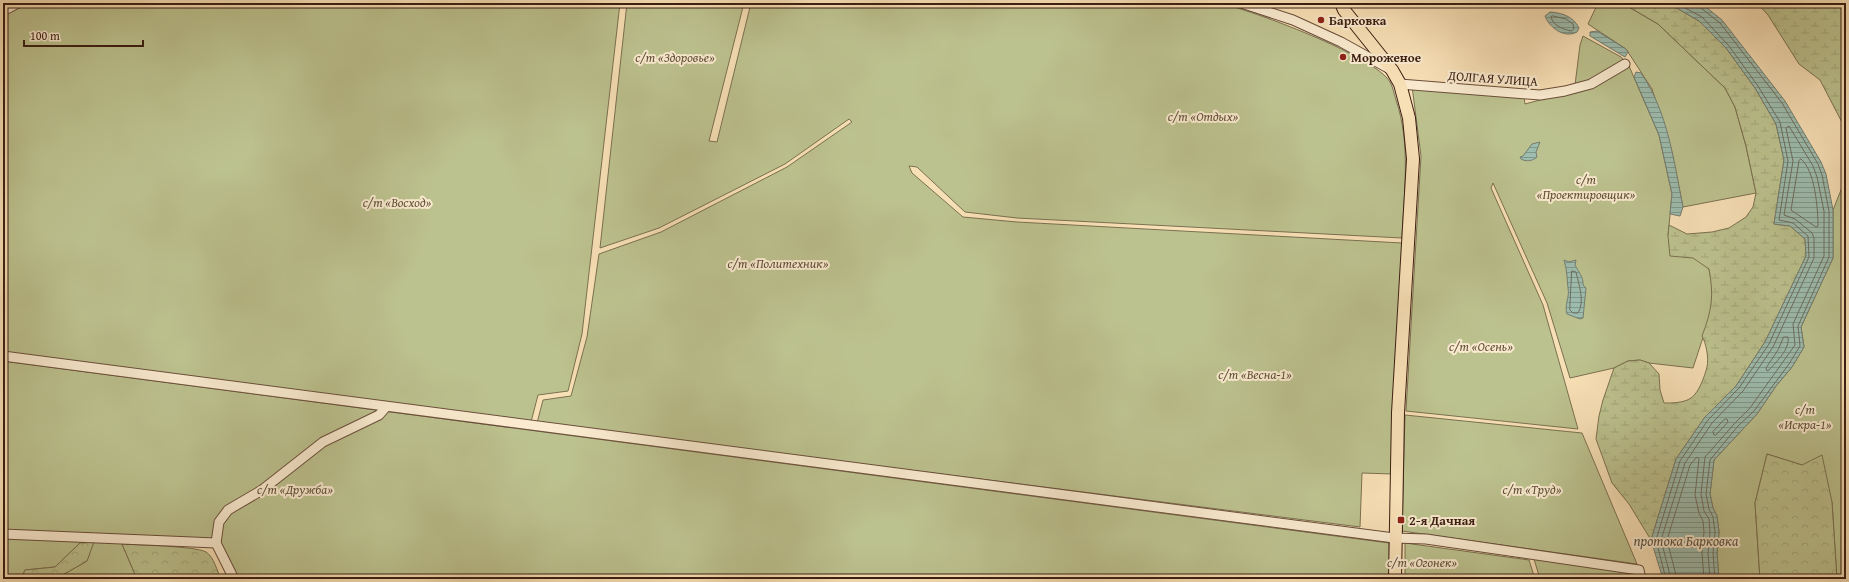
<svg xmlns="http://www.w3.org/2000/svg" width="1849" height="582" viewBox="0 0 1849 582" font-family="'Gentium Book Plus',serif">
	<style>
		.green { fill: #bcc28f; stroke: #7b7050 }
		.forest { fill: url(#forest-crowns); stroke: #7b7050 }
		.wetland { fill: url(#wetland-marsh); stroke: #7b7050 }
		.water { fill: url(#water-rules); stroke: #757d70 }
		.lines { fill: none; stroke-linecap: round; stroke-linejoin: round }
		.shore { stroke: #6c6e60; stroke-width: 1 }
		.minor-casing { stroke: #6a4e3b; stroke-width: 11 }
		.major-casing { stroke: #3a1e12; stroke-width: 14 }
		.minor { stroke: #faebd0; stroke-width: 9 }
		.major { stroke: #f8e0b6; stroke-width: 12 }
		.poi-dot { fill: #8f2418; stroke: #faebd0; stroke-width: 1.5 }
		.labels { text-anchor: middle; stroke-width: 4; stroke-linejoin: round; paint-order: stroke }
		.poi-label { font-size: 13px; font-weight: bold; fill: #3a1e12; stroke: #faebd0; text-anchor: start }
		.park-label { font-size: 13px; font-style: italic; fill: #614f38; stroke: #faebd0 }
		.street-label { font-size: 13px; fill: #3a1e12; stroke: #faebd0 }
		.water-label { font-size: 14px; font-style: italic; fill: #584e41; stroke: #faebd0 }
	</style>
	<defs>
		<pattern id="forest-crowns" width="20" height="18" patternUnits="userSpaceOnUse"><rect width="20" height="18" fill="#bcc28f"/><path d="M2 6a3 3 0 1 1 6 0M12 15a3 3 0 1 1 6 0" fill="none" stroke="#a2a67a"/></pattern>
		<pattern id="wetland-marsh" width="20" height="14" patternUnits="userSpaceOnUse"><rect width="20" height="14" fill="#bcc28f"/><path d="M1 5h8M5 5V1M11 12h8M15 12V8" fill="none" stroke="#a2a67a"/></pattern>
		<pattern id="water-rules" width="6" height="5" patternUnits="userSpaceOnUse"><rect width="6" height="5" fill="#9dbdaf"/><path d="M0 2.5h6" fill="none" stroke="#81998d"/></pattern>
	</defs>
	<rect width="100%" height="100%" fill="#f8e0b6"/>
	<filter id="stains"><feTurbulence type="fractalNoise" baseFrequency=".005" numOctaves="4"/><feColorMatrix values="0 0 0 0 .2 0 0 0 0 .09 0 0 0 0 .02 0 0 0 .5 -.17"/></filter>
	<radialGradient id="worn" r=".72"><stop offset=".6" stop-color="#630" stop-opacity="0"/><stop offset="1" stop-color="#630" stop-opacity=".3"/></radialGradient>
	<g class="green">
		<path d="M29,3H620L582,334L568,391L538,395L531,422L3,352V16Z"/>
		<path d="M627,3H744L709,141L717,142L751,3H1219C1252,10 1375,56 1390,82C1393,87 1394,94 1396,100C1411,144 1404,192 1402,238L1017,218L965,212L917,167L909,166L912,173L963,217L1017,222L1402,243L1392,474L1362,473L1360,527L537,423L543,400L571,396L587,337L599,254L661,232L787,167L852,122L849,119L785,164L659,228L600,248Z"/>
		<path d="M1598,3H1622L1658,24L1725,88L1735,107L1746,146L1756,193L1683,207L1671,149L1652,89L1626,49L1588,24Z"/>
		<path d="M1583,36L1621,57L1629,66L1659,135L1672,194L1668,236L1709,269L1713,290L1710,316L1693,368L1649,363L1640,360L1628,361L1614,368L1570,378L1547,303L1493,183L1491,188L1543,305L1578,429L1406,411L1421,156L1412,86L1524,96L1525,104L1577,90L1575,85L1580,45Z"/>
		<path d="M1843,185H1846V579H1837L1832,502L1802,465L1767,454L1755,503L1760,579H1719L1717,553L1719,532L1717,516L1713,508L1710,494L1714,460L1757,414L1776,386L1792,367L1804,347L1801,327L1833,258V210Z"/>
		<path d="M3,361L1389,543L1390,579H239L219,540L123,536L122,544L137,579H59V577L87,561L93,542L80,543L55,567L25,570L21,579H3Z"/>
		<path d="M1405,415L1582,433L1637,564L1402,531Z"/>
		<path d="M1405,543L1529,560L1535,579H1405Z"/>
		<path d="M1534,559L1638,572L1639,579H1540Z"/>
	</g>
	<g class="forest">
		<path d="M1767,454L1802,465L1822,455L1832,502L1837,579H1760L1755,503Z"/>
		<path d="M94,542L87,561L59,577V579H21L25,570L55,567L80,543Z"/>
		<path d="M122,544C137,545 195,546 206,552C214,557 217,571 221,579H137Z"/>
	</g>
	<g class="wetland">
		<path d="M1622,3H1668L1699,21L1726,48L1755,88L1776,124L1784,160L1774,224L1790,226L1805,239L1806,256L1765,342L1736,386L1705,417L1676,459L1651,540L1629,504L1612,483L1596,439L1599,416L1603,400L1614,368L1628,361L1640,360L1649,363L1659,374L1660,390L1664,403C1672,403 1684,403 1691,398C1699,393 1705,375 1707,367C1709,358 1706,343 1702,336C1712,310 1714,296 1709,269L1693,258L1670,256L1668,236L1669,225L1687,234L1712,232L1729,228L1746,217L1753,207L1756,193L1746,146L1735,107L1725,88L1658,24Z"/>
		<path d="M1757,3H1846V130L1820,80L1799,64L1768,15Z"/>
	</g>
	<g class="water">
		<path d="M1668,3H1701L1722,20L1785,101L1821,162L1826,174L1833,210V258L1801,327L1804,347L1792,367L1776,386L1757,414L1714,460L1710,494L1713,508L1717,516L1719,532L1717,553L1719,579H1663L1651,540L1676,459L1705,417L1736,386L1765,342L1806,256L1805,239L1790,226L1774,224L1784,160L1776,124L1755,88L1726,48L1699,21Z"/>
		<path d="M1550,12C1562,13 1573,16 1579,28L1577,32C1564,39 1549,27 1545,16Z"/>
		<path d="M1597,31L1626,49L1628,52L1625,57L1590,36V32Z"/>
		<path d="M1636,72L1641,73C1668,112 1674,162 1683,207L1680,216L1670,214L1672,194L1659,135L1634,77Z"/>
		<path d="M1540,142L1536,152L1537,157C1533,161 1526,162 1521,159L1520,157L1523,156L1532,144Z"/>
		<path d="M1564,260L1569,262L1576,260L1575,265C1578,271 1584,278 1583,285L1586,288L1583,318L1580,319L1567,314C1564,305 1570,297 1568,288C1567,279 1567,269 1564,260Z"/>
	</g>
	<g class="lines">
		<g class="shore">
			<path d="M1699,3L1701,8L1720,23L1782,103L1818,164L1822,175L1829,211V257L1798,326L1800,346L1789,364L1754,411L1738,426L1710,460L1706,494L1709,509L1713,517L1715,532L1713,553L1715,579"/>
			<path d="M1553,16L1566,19L1573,24L1574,29L1571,31C1563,29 1553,26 1551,17Z"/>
			<path d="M1801,159C1815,170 1818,209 1818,226L1816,227L1791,210L1799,161Z"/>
			<path d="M1572,271L1576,272C1579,285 1585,302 1578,313H1573L1570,310Z"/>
			<path d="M1784,337H1788C1790,349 1777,361 1769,370L1767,371L1766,368L1778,350Z"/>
			<path d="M1725,419H1727L1728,422L1716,435H1714L1713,432Z"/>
			<path d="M1666,579L1656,540L1680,461L1708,420L1739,388L1769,344L1809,257L1808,236L1793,223L1779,220L1788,161L1780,122L1758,86L1729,46L1702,17L1676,3"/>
			<path d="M1671,579L1661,540L1685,463L1712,423L1743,391L1773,347L1814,258V238L1812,233L1795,219L1784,215L1793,161L1786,128L1789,126L1813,166L1817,177L1824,211V256L1793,324L1795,345L1750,408L1735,423L1705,457L1701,494L1704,511L1709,519L1710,532L1708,553L1710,579"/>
			<path d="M1677,579L1667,540L1690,465L1697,457L1699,459L1695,495L1699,513L1703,521L1704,532L1702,553L1704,579"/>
		</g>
		<defs>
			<g id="minor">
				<path d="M1241,3L1293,20L1341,42L1388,68"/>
				<path d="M3,11L18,3"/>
				<path d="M1400,84L1540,95L1565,91L1591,84L1625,64"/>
				<path d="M3,356L1394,538L1426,539L1639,570L1641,579"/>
				<path d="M3,534L216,543"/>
				<path d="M234,579L216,543L219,522L228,510L262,490L323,442L379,415L386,407"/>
			</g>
			<path id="major" d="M1341,3L1344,10L1392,70L1400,84L1409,118L1413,159L1398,413L1395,579"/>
		</defs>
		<use href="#minor" class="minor-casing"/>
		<use href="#major" class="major-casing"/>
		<use href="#minor" class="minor"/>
		<use href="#major" class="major"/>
	</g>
	<g class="poi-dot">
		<circle cx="1321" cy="20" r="4"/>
		<circle cx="1343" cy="57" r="4"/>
		<rect x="1397" y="516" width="8" height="8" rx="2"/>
	</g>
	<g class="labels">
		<g class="poi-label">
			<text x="1329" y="25">Барковка</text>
			<text x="1351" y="62">Мороженое</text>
			<text x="1409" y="525">2-я Дачная</text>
		</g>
		<g class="park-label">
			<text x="675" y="62">с/т «Здоровье»</text>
			<text x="1203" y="121">с/т «Отдых»</text>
			<text x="1586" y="184">с/т<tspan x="1586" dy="15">«Проектировщик»</tspan></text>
			<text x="397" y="207">с/т «Восход»</text>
			<text x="778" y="268">с/т «Политехник»</text>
			<text x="1481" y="351">с/т «Осень»</text>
			<text x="1255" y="379">с/т «Весна-1»</text>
			<text x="1805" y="414">с/т<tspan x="1805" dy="15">«Искра-1»</tspan></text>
			<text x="295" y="494">с/т «Дружба»</text>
			<text x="1532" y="494">с/т «Труд»</text>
			<text x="1422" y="567">с/т «Огонек»</text>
		</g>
		<g class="street-label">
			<text transform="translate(1493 78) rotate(4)" y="5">ДОЛГАЯ УЛИЦА</text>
		</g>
		<g class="water-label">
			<text x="1686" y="546">протока Барковка</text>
		</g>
	</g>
	<rect width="1849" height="582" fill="none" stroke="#f8e0b6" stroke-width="16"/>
	<rect x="4" y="4" width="1841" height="574" fill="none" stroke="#3a1e12" stroke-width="2"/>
	<rect x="8" y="8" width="1833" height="566" fill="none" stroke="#3a1e12"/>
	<path d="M24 40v6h119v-6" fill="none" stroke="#3a1e12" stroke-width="2"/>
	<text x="30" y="40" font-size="12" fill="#3a1e12" stroke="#faebd0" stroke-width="3" paint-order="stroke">100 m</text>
	<rect width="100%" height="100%" filter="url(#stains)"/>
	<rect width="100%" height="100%" fill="url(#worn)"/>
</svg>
